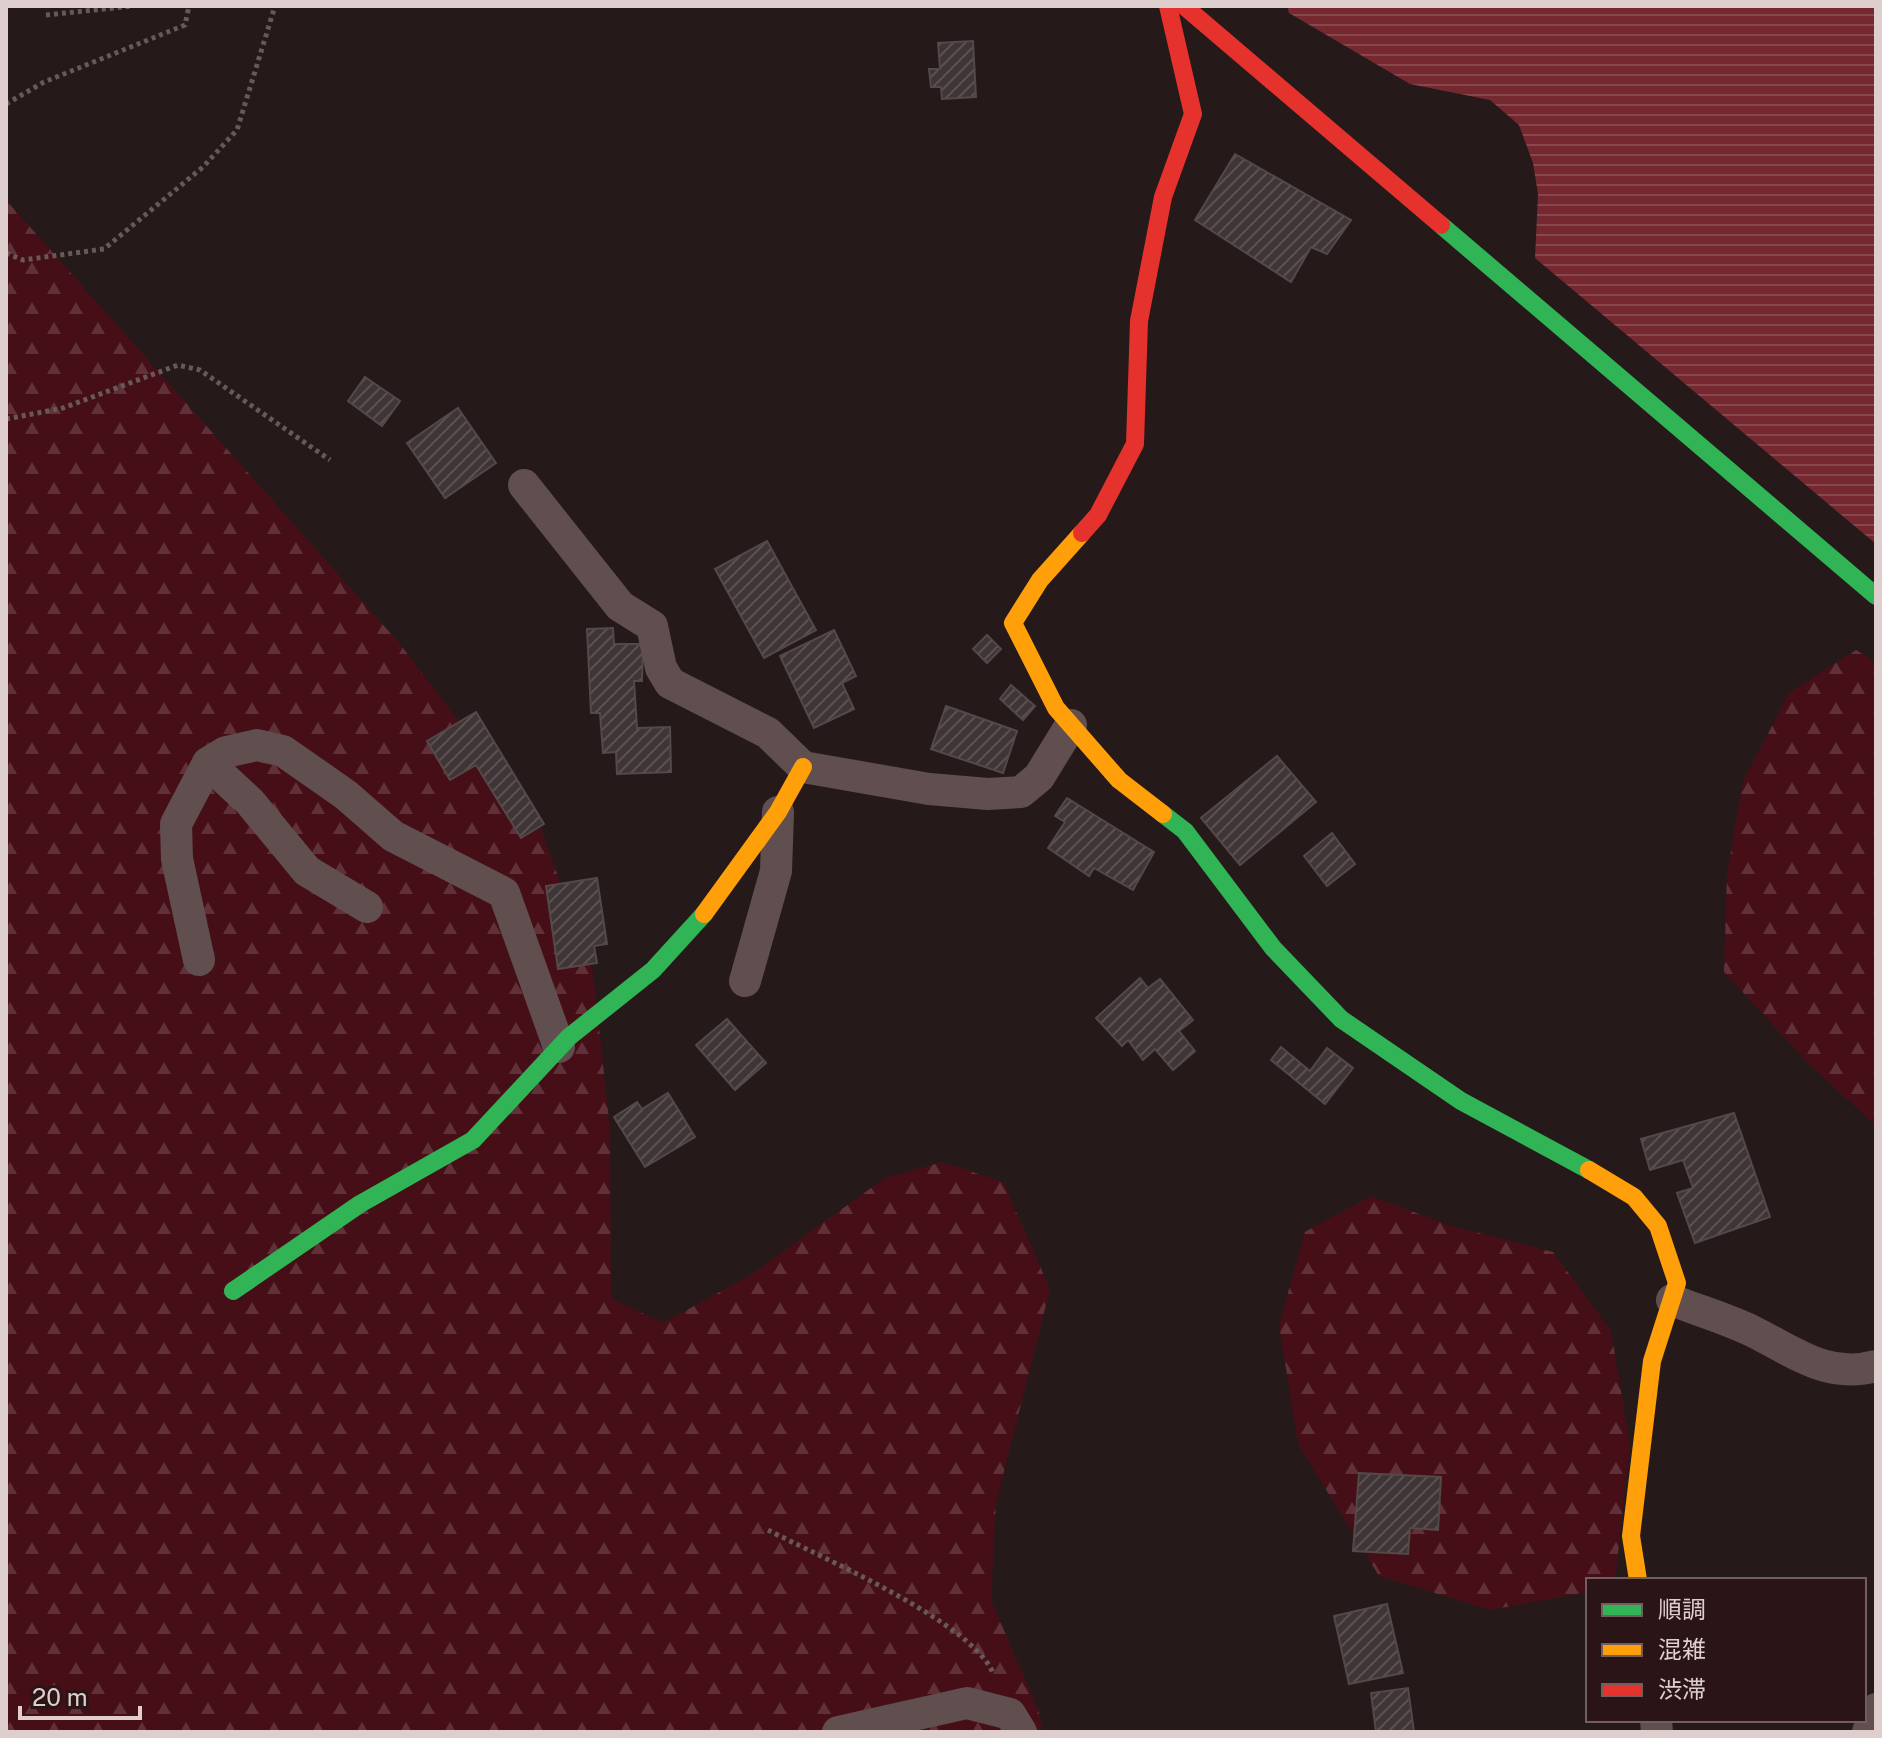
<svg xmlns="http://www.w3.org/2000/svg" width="1882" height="1738" viewBox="0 0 1882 1738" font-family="'Public Sans','Noto Sans JP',sans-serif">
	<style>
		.forest { fill: url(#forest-firs) }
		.water { fill: url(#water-rules) }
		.building { fill: url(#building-hatch); stroke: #544849; stroke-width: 2 }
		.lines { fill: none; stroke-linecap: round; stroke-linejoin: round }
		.path { stroke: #675859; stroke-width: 5; stroke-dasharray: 4 4; stroke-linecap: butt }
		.street { stroke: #614f50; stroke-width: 32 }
		.fast { stroke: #30b455; stroke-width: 18 }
		.slow { stroke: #ff9f0a; stroke-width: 18 }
		.jam { stroke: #e5322d; stroke-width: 18 }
	</style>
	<defs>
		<pattern id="forest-firs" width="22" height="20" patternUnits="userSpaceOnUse" patternTransform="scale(2)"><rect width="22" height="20" fill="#460f17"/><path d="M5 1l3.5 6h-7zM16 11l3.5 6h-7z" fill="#603138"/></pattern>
		<pattern id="water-rules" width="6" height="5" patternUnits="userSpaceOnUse" patternTransform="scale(2)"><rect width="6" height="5" fill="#752830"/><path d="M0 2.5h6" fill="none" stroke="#88464d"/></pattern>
		<pattern id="building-hatch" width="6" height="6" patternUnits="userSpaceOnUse" patternTransform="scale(2)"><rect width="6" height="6" fill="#403536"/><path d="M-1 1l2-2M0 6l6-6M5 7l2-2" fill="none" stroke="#5b5152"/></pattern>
	</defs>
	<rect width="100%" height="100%" fill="#26191a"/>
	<g class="forest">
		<path d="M6,200L400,644L541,830L593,972L610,1130L611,1298L663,1323L749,1276L885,1178L942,1162L1003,1182L1050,1289L996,1503L991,1600L1039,1712L1042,1732H6Z"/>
		<path d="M1856,650L1876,663V1126L1809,1064L1724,972L1727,875L1743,782L1789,693Z"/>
		<path d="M1371,1196L1451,1226L1553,1252L1611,1331L1630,1445L1615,1580H1588V1592L1490,1610L1379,1576L1298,1444L1279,1325L1305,1232Z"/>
	</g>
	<path class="water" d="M1287,6H1876V544L1535,258L1538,194L1533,163L1519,125L1490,100L1410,84L1289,13Z"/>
	<g class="building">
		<path d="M973,41L976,97L942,99L941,87H931L929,69H940L938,43Z"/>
		<path d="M1235,154L1351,220L1327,254L1311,247L1291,282L1195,220Z"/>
		<path d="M365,377L400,401L382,426L348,401Z"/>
		<path d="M458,408L496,463L445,498L407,443Z"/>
		<path d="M767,541L816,630L764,658L715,569Z"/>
		<path d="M613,628L614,644H643L642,681H634L637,728L670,727L671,772L617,774L616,752L603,753L600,713H591L587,629Z"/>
		<path d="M834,630L856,676L842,683L854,709L814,728L780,656Z"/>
		<path d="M987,635L1001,649L987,663L973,649Z"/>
		<path d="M1011,685L1035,706L1023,720L1000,699Z"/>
		<path d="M946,706L1017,731L1003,773L931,749Z"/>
		<path d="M476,712L544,824L521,838L476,765L450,780L427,741Z"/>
		<path d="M1277,756L1316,802L1240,865L1201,818Z"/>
		<path d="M1067,798L1154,852L1133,890L1094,868L1089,876L1048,848L1065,822L1055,816Z"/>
		<path d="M1332,833L1355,864L1327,886L1304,856Z"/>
		<path d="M597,878L607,944L594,946L597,963L558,969L546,886Z"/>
		<path d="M1140,978L1148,988L1160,979L1193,1020L1179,1031L1195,1051L1173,1070L1155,1049L1143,1060L1128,1040L1122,1046L1096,1018Z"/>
		<path d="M727,1019L766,1063L735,1090L696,1045Z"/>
		<path d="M1281,1047L1310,1071L1327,1048L1353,1068L1325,1104L1271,1060Z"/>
		<path d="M668,1093L695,1137L645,1167L614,1117L637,1102L642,1109Z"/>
		<path d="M1734,1113L1770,1217L1695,1243L1677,1193L1693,1188L1683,1160L1650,1170L1641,1139Z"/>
		<path d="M1359,1473L1441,1477L1438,1530L1410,1528L1408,1554L1353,1551Z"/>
		<path d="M1387,1604L1403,1673L1349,1684L1334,1616Z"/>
		<path d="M1408,1688L1414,1732H1376L1371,1693Z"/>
	</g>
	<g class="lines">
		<g class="path">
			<path d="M46,15L133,6"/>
			<path d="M6,104L44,82L185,25L189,6"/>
			<path d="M6,253L23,260L104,249L203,167L237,130L275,6"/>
			<path d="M6,419L63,408L178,365L200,370L330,460"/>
			<path d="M768,1530C820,1557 972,1622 993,1673"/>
		</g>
		<g class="street">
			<path d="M524,485L620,606L652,626L661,668L670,683L768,733L803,767L929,789L988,794L1021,792L1039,777L1071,725"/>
			<path d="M208,763L250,802L307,871L367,907"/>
			<path d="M199,960L177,859L176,824L208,763L226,752L257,745L283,751L346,795L393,836L504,893L559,1047"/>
			<path d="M745,981L776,871L778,812"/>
			<path d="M1672,1300C1699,1311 1728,1319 1754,1332C1796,1353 1827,1379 1876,1366"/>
			<path d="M1656,1720L1657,1732"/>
			<path d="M838,1732L967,1703L1010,1714L1021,1732"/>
			<path d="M1868,1732L1876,1709"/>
		</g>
		<g class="fast">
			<path d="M1441,225L1876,596"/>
			<path d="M1163,814L1185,831L1273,948L1341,1019L1461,1101L1589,1170"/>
			<path d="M233,1291L360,1204L473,1140L569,1037L653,970L704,914"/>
		</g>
		<g class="slow">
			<path d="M1082,533L1040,580L1013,623L1056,708L1119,780L1163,814"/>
			<path d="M704,914L778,812L803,767"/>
			<path d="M1589,1170L1634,1197L1658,1226L1677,1283L1652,1361L1631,1536L1638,1580"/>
		</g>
		<g class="jam">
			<path d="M1184,6L1441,225"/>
			<path d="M1082,533L1098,515L1135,444L1139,321L1163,197L1193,114L1168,6"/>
		</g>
	</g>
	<rect width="1882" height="1738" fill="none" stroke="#dfcece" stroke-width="16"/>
	<rect x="1586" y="1578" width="280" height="144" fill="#2b1415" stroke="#735e5f" stroke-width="2"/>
	<rect x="1602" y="1604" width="40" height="12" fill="#30b455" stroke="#735e5f" stroke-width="2"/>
	<text x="1658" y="1618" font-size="24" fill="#dfcece">順調</text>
	<rect x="1602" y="1644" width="40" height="12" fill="#ff9f0a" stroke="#735e5f" stroke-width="2"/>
	<text x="1658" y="1658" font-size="24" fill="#dfcece">混雑</text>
	<rect x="1602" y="1684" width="40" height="12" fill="#e5322d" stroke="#735e5f" stroke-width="2"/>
	<text x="1658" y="1698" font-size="24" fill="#dfcece">渋滞</text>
	<path d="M20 1706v12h120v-12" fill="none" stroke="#dfcece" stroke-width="4"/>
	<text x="32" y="1706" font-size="24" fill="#dfcece" stroke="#2b1415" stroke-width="6" paint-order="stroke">20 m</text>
</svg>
